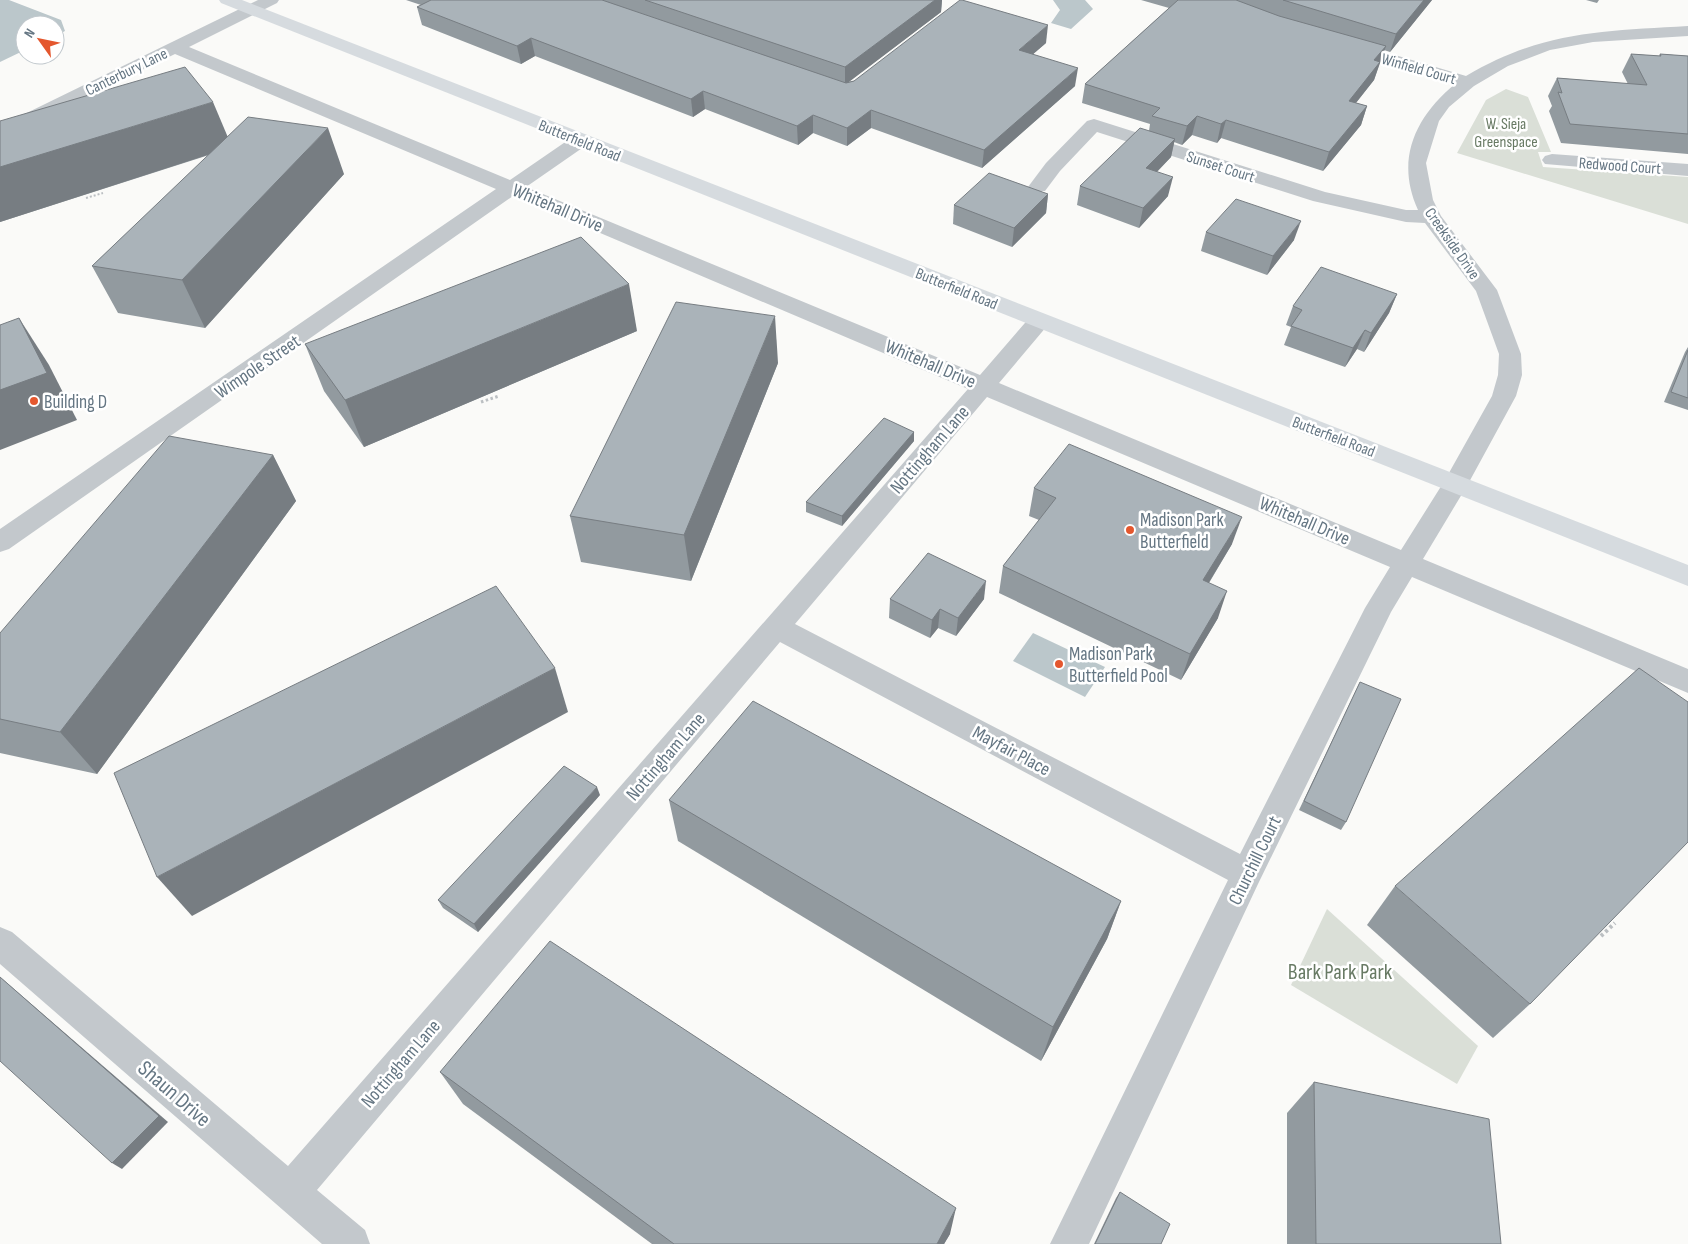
<svg xmlns="http://www.w3.org/2000/svg" width="1688" height="1244" viewBox="0 0 1688 1244" font-family="'Sofia Sans Condensed',sans-serif">
	<style>
		.green { fill: #dadfd7 }
		.water { fill: #bbc7cb }
		.lines { fill: none; stroke-linecap: round; stroke-linejoin: round }
		.path-far2 { stroke: #bbbfc2; stroke-width: 2; stroke-dasharray: 2 2; stroke-linecap: butt }
		.path-far1 { stroke: #bbbfc2; stroke-width: 3; stroke-dasharray: 2.5 2.5; stroke-linecap: butt }
		.path { stroke: #bbbfc2; stroke-width: 4; stroke-dasharray: 3 3; stroke-linecap: butt }
		.minor { fill: #c3c8cc; fill-rule: evenodd }
		.secondary { fill: #d6dbdf; fill-rule: evenodd }
		.wall { fill: #929a9f }
		.shaded-wall { fill: #777d82 }
		.building { fill: #aab3b9; stroke: #777d82 }
		.poi-dot { fill: #e4572e; stroke: #fff; stroke-width: 2 }
		.labels { text-anchor: middle; stroke-width: 5; stroke-linejoin: round; paint-order: stroke }
		.far-street-label { font-size: 16px; fill: #657683; stroke: #fff }
		.far-park-label { font-size: 16px; fill: #687a64; stroke: #fff }
		.street-label { font-size: 19px; fill: #657683; stroke: #fff }
		.poi-label { font-size: 19px; fill: #657683; stroke: #fff; text-anchor: start }
		.near-park-label { font-size: 22px; fill: #687a64; stroke: #fff }
		.near-street-label { font-size: 22px; fill: #657683; stroke: #fff }
	</style>
	<rect width="100%" height="100%" fill="#fafaf8"/>
	<g class="green">
		<path d="M1506,89L1528,97L1551,152H1538L1543,167L1688,177V224L1457,153L1486,100Z"/>
		<path d="M1327,909L1478,1046L1457,1084L1291,985Z"/>
	</g>
	<g class="water">
		<path d="M0,0H9L61,20L65,31L55,36V25H25V50L0,62Z"/>
		<path d="M1053,0H1085L1093,9L1071,29L1051,23L1060,10Z"/>
		<path d="M1033,633L1105,667L1085,697L1013,661Z"/>
	</g>
	<g class="lines">
		<path class="path-far2" d="M86,198L103,193"/>
		<path class="path-far1" d="M481,402L499,396"/>
		<path class="path" d="M1601,936L1615,923"/>
		<g class="minor">
			<path d="M258,0H279L277,3L189,47L510,180L574,136H588L590,140L588,144L526,187L980,375L1031,316L1039,314L1047,316L1050,321L1047,326L999,383L1401,550L1445,480L1492,396L1498,375L1499,354L1476,291L1425,223L1406,222L1313,201L1097,132L1060,171L1045,191H1031L1028,187L1046,163L1087,121L1094,119L1325,192L1406,210H1418C1395,160 1415,117 1455,84L1339,50L1336,46L1339,42H1351L1466,76C1542,31 1603,31 1688,26V36L1593,42L1550,50L1508,66L1474,86L1449,107L1439,121L1426,163L1433,200L1441,216L1497,290L1521,354L1522,375L1516,396L1468,484L1423,559L1688,669V693L1412,577L1391,612L1258,884L1089,1244H1050L1228,880L780,642L317,1190L365,1230L370,1244H322L0,964V927L12,932L288,1166L968,389L513,196L9,549L0,552V529L496,189L175,54L0,139V126ZM987,397L1390,567L1365,608L1240,854L795,624Z"/>
			<path d="M1552,154L1688,164V176L1545,164L1542,160L1545,156Z"/>
		</g>
		<path class="secondary" d="M219,0H242L1688,565V586L221,3Z"/>
	</g>
	<g class="wall">
		<path d="M406,0H942L941,12L848,82L1046,43L1033,54L1075,86L982,168L871,128L847,146L813,133L798,145L705,109L693,117L535,56L521,64L422,25L417,7L421,5Z"/>
		<path d="M1141,0H1432L1390,52L1384,50L1374,80L1356,103L1367,106L1361,125L1323,171L1221,138L1217,143L1192,135L1182,145L1174,142L1171,157L1157,172L1168,196L1139,228L1077,205L1080,186L1149,131L1150,124L1082,103L1085,84L1169,8Z"/>
		<path d="M1586,0H1599L1597,3Z"/>
		<path d="M1631,54L1659,56L1660,54L1688,56V154L1561,143L1549,111L1552,106L1548,96L1557,78L1628,84L1622,72Z"/>
		<path d="M0,121L227,137L344,174L205,328L118,313L92,266L209,155L0,222Z"/>
		<path d="M1048,194L1046,213L1012,247L953,224L954,205Z"/>
		<path d="M1206,232L1294,240L1267,275L1201,251Z"/>
		<path d="M1397,294L1389,313L1364,352L1357,349L1345,367L1284,345L1291,327L1286,325L1293,306Z"/>
		<path d="M637,331L364,447L324,391L305,344Z"/>
		<path d="M1688,347V410L1664,402L1685,352Z"/>
		<path d="M778,363L691,581L581,562L570,516Z"/>
		<path d="M914,432V441L842,526L806,512V502Z"/>
		<path d="M273,455L296,501L97,774L0,753V633Z"/>
		<path d="M1034,488L1232,544L1209,583L1218,618L1181,680L999,593L1003,566L1039,520L1029,516Z"/>
		<path d="M890,599H984L956,636L938,628L930,638L889,618Z"/>
		<path d="M1360,682L1346,822L1341,830L1299,810Z"/>
		<path d="M600,795L478,932L443,908L438,900Z"/>
		<path d="M669,800L1121,901L1107,939L1041,1061L678,841Z"/>
		<path d="M1395,886L1530,1004L1493,1038L1367,925Z"/>
		<path d="M440,1072L950,1234L944,1244H652L463,1104Z"/>
		<path d="M1314,1082L1501,1244H1287V1113Z"/>
		<path d="M1120,1192L1161,1244H1094L1116,1198Z"/>
	</g>
	<g class="shaded-wall">
		<path d="M935,0H942L941,12L845,85V67Z"/>
		<path d="M1424,0H1432L1390,52L1396,34Z"/>
		<path d="M1048,25L1046,43L1017,68L1019,50Z"/>
		<path d="M531,38L535,56L521,64L517,46Z"/>
		<path d="M1386,46L1374,80L1343,119L1349,101L1374,60Z"/>
		<path d="M1078,68L1075,86L982,168L984,150Z"/>
		<path d="M703,91L705,109L693,117L691,99Z"/>
		<path d="M213,102L232,147L0,222V167Z"/>
		<path d="M1367,106L1361,125L1323,171L1329,152Z"/>
		<path d="M871,110V128L847,146V128Z"/>
		<path d="M813,115V133L798,145L797,126Z"/>
		<path d="M1197,116L1192,135L1182,145L1187,126Z"/>
		<path d="M1226,120L1221,138L1217,143L1221,124Z"/>
		<path d="M328,128L344,174L205,328L182,280Z"/>
		<path d="M1175,139L1171,157L1142,187L1146,168Z"/>
		<path d="M1173,177L1168,196L1139,228L1143,208Z"/>
		<path d="M1048,194L1046,213L1012,247L1014,228Z"/>
		<path d="M1301,221L1294,240L1267,275L1273,256Z"/>
		<path d="M629,284L637,331L364,447L345,400Z"/>
		<path d="M1397,294L1389,313L1364,352L1371,333Z"/>
		<path d="M775,316L778,363L691,581L684,535Z"/>
		<path d="M19,318L49,365L77,420L0,450V390Z"/>
		<path d="M1365,330L1357,349L1345,367L1353,348Z"/>
		<path d="M914,432V441L842,526V516Z"/>
		<path d="M273,455L296,501L97,774L60,732Z"/>
		<path d="M1242,517L1232,544L1194,607L1203,580Z"/>
		<path d="M986,581L984,599L956,636L958,618Z"/>
		<path d="M1227,591L1218,618L1181,680L1190,654Z"/>
		<path d="M940,609L938,628L930,638L932,620Z"/>
		<path d="M555,668L568,712L192,916L157,877Z"/>
		<path d="M597,787L600,795L478,932L474,924Z"/>
		<path d="M1121,901L1107,939L1041,1061L1053,1027Z"/>
		<path d="M0,977L168,1122L122,1169L112,1163Z"/>
		<path d="M956,1208L950,1234L944,1244H937Z"/>
	</g>
	<g class="building">
		<path d="M431,0H602L846,83L854,81L960,0H962L1048,25L1019,50L1078,68L984,150L871,110L847,128L813,115L797,126L703,91L691,99L531,38L517,46L417,7Z"/>
		<path d="M645,0H935L845,67Z"/>
		<path d="M1178,0H1236L1279,16L1386,46L1374,60L1380,62L1349,101L1367,106L1329,152L1226,120L1221,124L1197,116L1187,126L1152,116L1160,108L1085,84Z"/>
		<path d="M1283,0H1424L1396,34Z"/>
		<path d="M1631,54L1661,56L1660,54L1688,56V134L1570,124L1558,92L1562,93L1557,78L1647,85Z"/>
		<path d="M185,67L213,102L0,167V121Z"/>
		<path d="M248,117L328,128L182,280L92,266Z"/>
		<path d="M1140,128L1175,139L1146,168L1173,177L1143,208L1080,186Z"/>
		<path d="M989,173L1048,194L1014,228L954,205Z"/>
		<path d="M1236,199L1301,221L1273,256L1206,232Z"/>
		<path d="M581,237L629,284L345,400L305,344Z"/>
		<path d="M1321,267L1397,294L1371,333L1365,330L1353,348L1291,326L1302,310L1293,306Z"/>
		<path d="M676,302L775,316L684,535L570,516Z"/>
		<path d="M19,318L47,373L0,390V325Z"/>
		<path d="M1688,350V398L1671,392Z"/>
		<path d="M884,418L914,432L842,516L806,502Z"/>
		<path d="M169,436L273,455L60,732L0,719V633Z"/>
		<path d="M1069,444L1242,517L1203,580L1227,591L1190,654L1003,566L1056,498L1034,488Z"/>
		<path d="M928,553L986,581L958,618L940,609L932,620L890,599Z"/>
		<path d="M496,586L555,668L157,877L114,773Z"/>
		<path d="M1639,668L1688,702V842L1530,1004L1395,886Z"/>
		<path d="M1360,682L1401,699L1346,822L1304,801Z"/>
		<path d="M753,701L1121,901L1053,1027L669,800Z"/>
		<path d="M564,766L597,787L474,924L438,900Z"/>
		<path d="M550,941L956,1208L937,1244H674L440,1072Z"/>
		<path d="M0,977L159,1116L112,1163L0,1061Z"/>
		<path d="M1314,1082L1489,1119L1501,1244H1316Z"/>
		<path d="M1120,1192L1170,1224L1161,1244H1095Z"/>
	</g>
	<g class="poi-dot">
		<circle cx="34" cy="401" r="5"/>
		<circle cx="1130" cy="530" r="5"/>
		<circle cx="1059" cy="664" r="5"/>
	</g>
	<g class="labels">
		<g class="far-street-label">
			<text transform="translate(1419 68) rotate(16)" y="6">Winfield Court</text>
			<text transform="translate(126 71) rotate(-26)" y="6">Canterbury Lane</text>
			<text transform="translate(580 140) rotate(22)" y="6">Butterfield Road</text>
			<text transform="translate(1620 165) rotate(4)" y="6">Redwood Court</text>
			<text transform="translate(1221 166) rotate(18)" y="6">Sunset Court</text>
			<text transform="translate(1453 243) rotate(55)" y="6">Creekside Drive</text>
			<text transform="translate(957 288) rotate(22)" y="6">Butterfield Road</text>
			<text transform="translate(1334 436) rotate(21)" y="6">Butterfield Road</text>
		</g>
		<g class="far-park-label">
			<text x="1506" y="129">W. Sieja<tspan x="1506" dy="18">Greenspace</tspan></text>
		</g>
		<g class="street-label">
			<text transform="translate(558 207) rotate(23)" y="7">Whitehall Drive</text>
			<text transform="translate(931 363) rotate(23)" y="7">Whitehall Drive</text>
			<text transform="translate(257 366) rotate(-34)" y="7">Wimpole Street</text>
			<text transform="translate(929 449) rotate(-49)" y="7">Nottingham Lane</text>
			<text transform="translate(1305 520) rotate(23)" y="7">Whitehall Drive</text>
			<text transform="translate(1012 750) rotate(28)" y="7">Mayfair Place</text>
			<text transform="translate(665 756) rotate(-49)" y="7">Nottingham Lane</text>
			<text transform="translate(1254 860) rotate(-64)" y="7">Churchill Court</text>
			<text transform="translate(400 1063) rotate(-49)" y="7">Nottingham Lane</text>
		</g>
		<g class="poi-label">
			<text x="44" y="408">Building D</text>
			<text x="1140" y="526">Madison Park<tspan x="1140" dy="22">Butterfield</tspan></text>
			<text x="1069" y="660">Madison Park<tspan x="1069" dy="22">Butterfield Pool</tspan></text>
		</g>
		<g class="near-park-label">
			<text x="1340" y="979">Bark Park Park</text>
		</g>
		<g class="near-street-label">
			<text transform="translate(175 1093) rotate(41)" y="8">Shaun Drive</text>
		</g>
	</g>
	<g transform="translate(40 40) rotate(303)"><circle r="24" fill="#ffffff" stroke="#c1c8cd"/>
	<path d="M0-4L9 19L0 12L-9 19Z" fill="#e4572e"/>
	<text y="-8" font-size="14" font-weight="bold" text-anchor="middle" fill="#657683">N</text>
	</g>
</svg>
